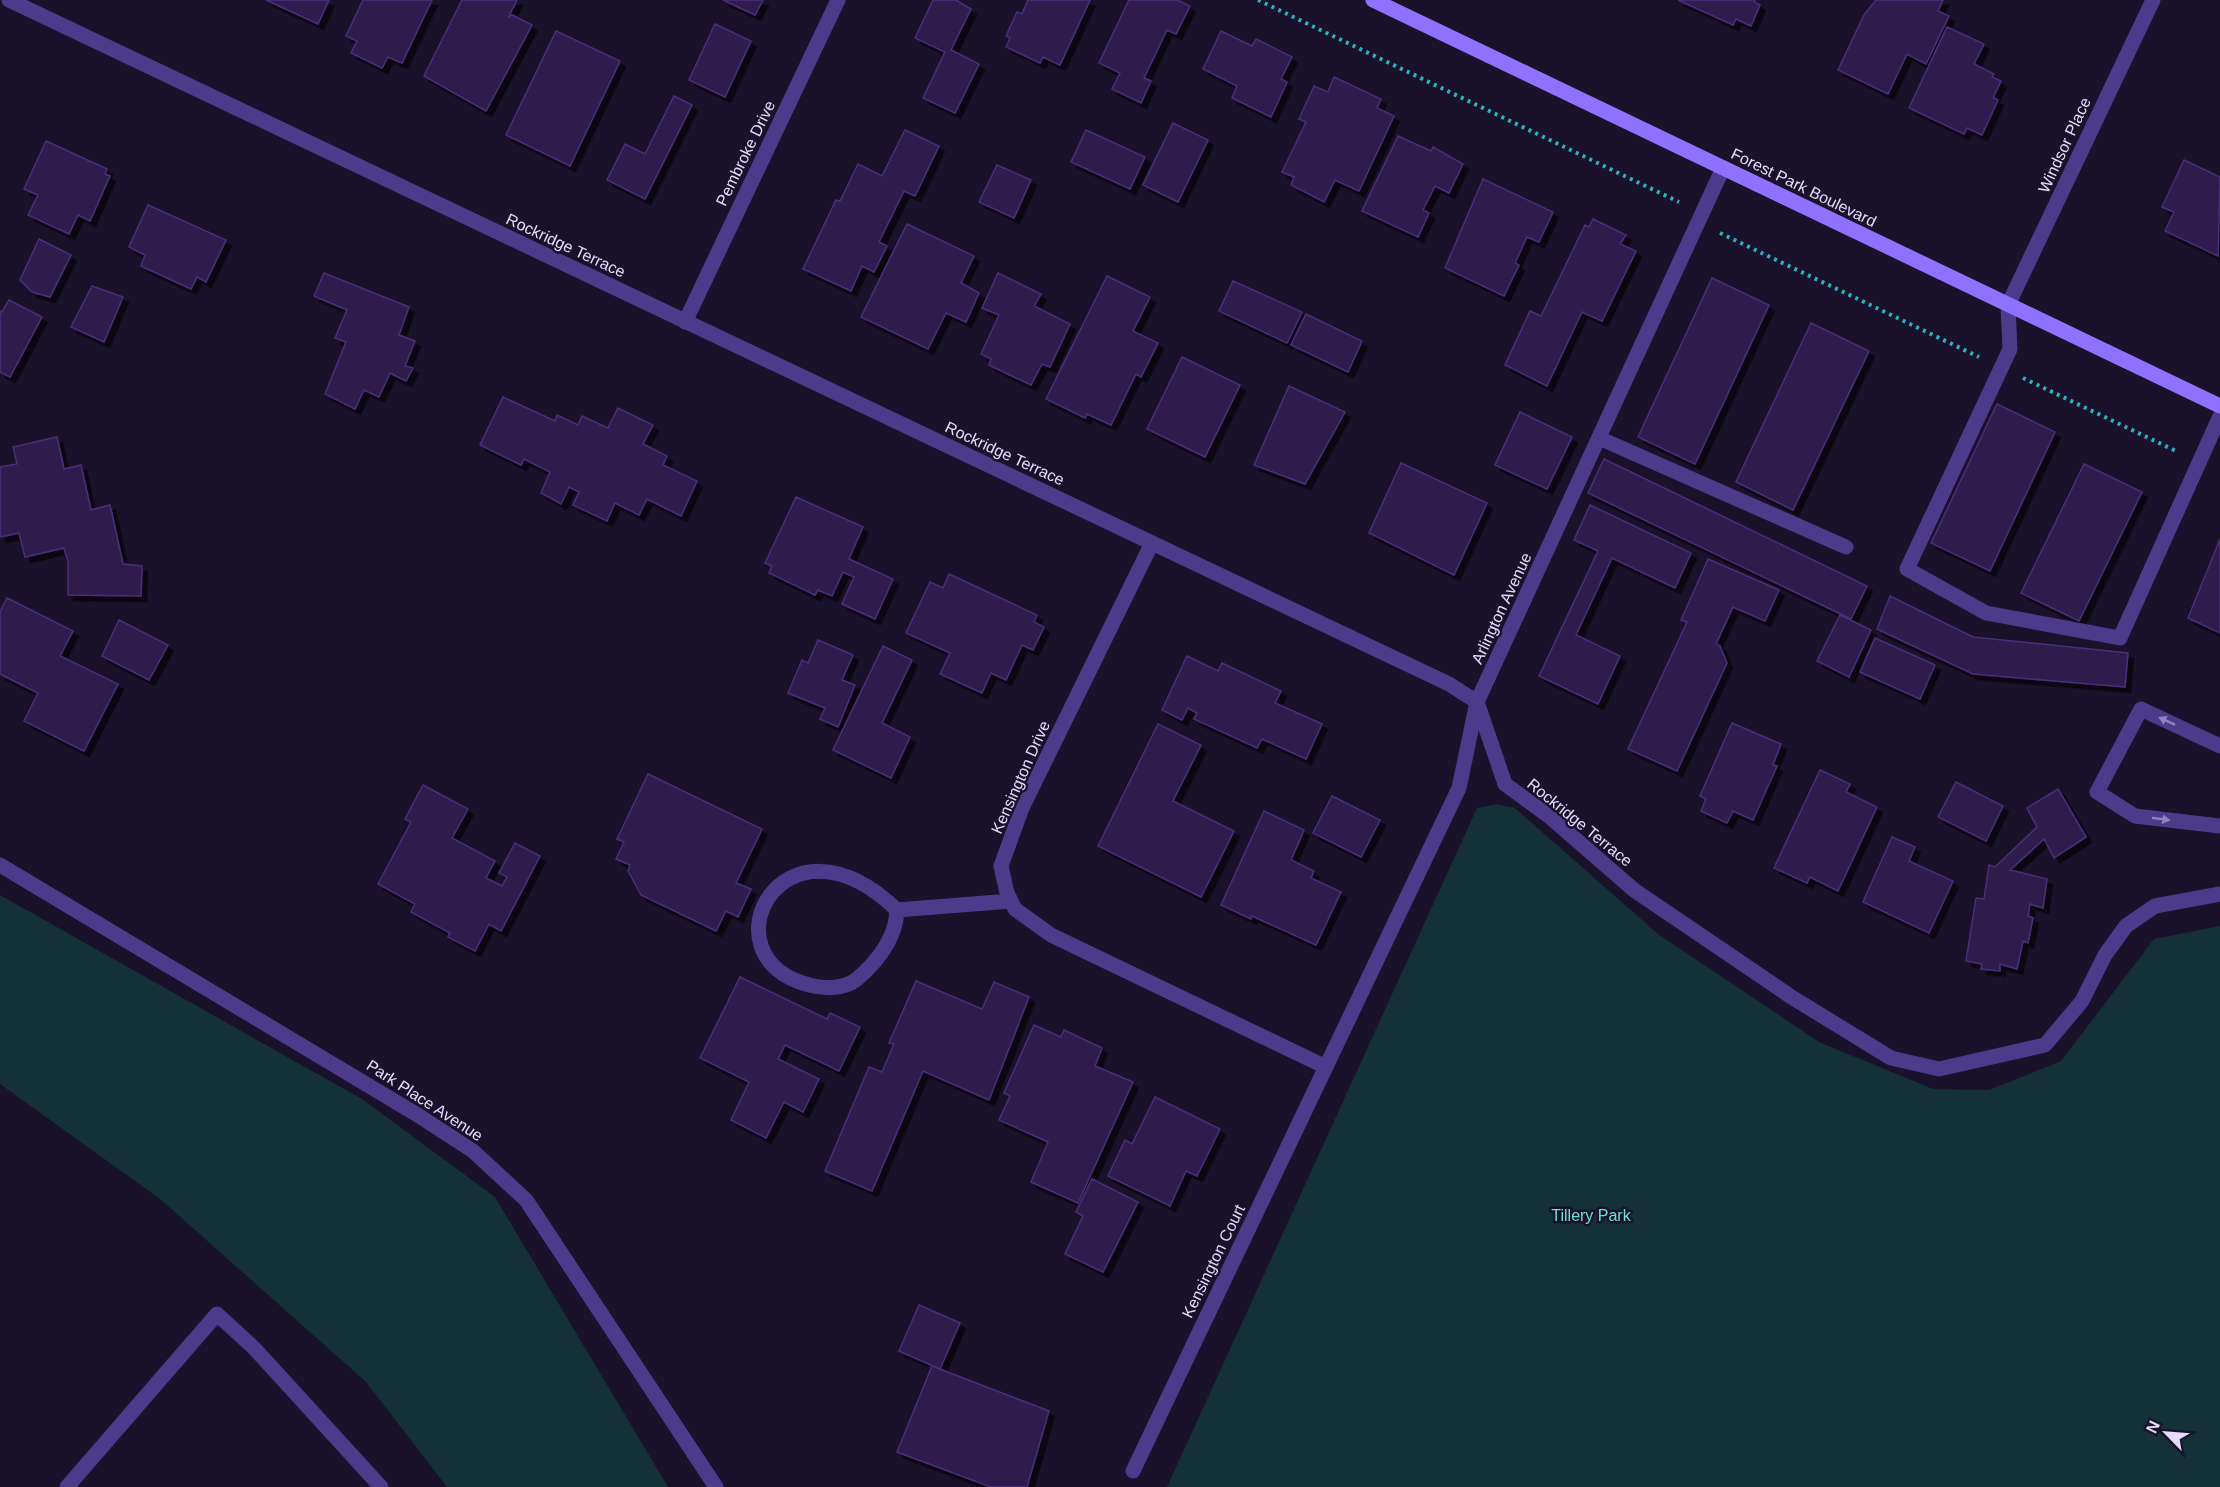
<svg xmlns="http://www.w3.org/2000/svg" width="2220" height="1487" viewBox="0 0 2220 1487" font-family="Helvetica,sans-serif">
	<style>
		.green { fill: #133136 }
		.building { fill: #2e1c4d; stroke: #4a2e79; stroke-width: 1.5; filter: url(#shadow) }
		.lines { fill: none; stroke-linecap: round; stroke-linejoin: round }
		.path { stroke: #2eb0c0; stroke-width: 4; stroke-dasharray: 3 4.5; stroke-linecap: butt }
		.service { stroke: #4c3b8b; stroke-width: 15 }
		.minor { stroke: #4c3b8b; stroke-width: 15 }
		.secondary { stroke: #8e72ff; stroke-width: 15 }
		.oneway { fill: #9183bf }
		.labels { text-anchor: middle; stroke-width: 5; stroke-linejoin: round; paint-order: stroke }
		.street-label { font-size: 16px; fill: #e5dbff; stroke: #1a112b }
		.park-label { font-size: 16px; fill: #63e3d9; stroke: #1a112b }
	</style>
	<defs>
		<filter id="shadow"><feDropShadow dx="5.5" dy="5.5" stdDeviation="0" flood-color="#0009"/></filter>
	</defs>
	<rect width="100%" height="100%" fill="#1a112b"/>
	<g class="green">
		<path d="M1497,804L1515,808L1658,934L1819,1042L1933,1089L1989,1090L2061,1061L2154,939L2220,926V1487H1167L1477,808Z"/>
		<path d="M0,895L362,1099L495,1197L668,1487H447L366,1382L160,1199L0,1084Z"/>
	</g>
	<g class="building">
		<path d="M266,0H329L318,24Z"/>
		<path d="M363,0H432L402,63L388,57L382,68L351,53L357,41L346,36Z"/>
		<path d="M462,0H517L508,18L512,15L532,25L486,111L424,76Z"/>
		<path d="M723,0H763L755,15Z"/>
		<path d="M933,0H956L971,9L951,50L979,64L955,113L923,98L945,52L915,38Z"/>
		<path d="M1028,0H1090L1060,65L1043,57L1040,63L1006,47L1010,38L1006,36L1017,12L1022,14Z"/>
		<path d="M1129,0H1177L1190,6L1176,34L1167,30L1144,78L1151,81L1141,103L1112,89L1120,73L1099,63Z"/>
		<path d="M1678,0H1755L1754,2L1760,5L1751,26L1736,19L1733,25Z"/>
		<path d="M1876,0H1943L1938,11L1949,16L1926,64L1907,54L1888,94L1838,70L1864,15Z"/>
		<path d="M715,24L751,41L725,97L689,80Z"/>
		<path d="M1947,27L1984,44L1974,64L1994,74L1992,77L2001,81L1993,98L1998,100L1982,135L1967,128L1964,134L1909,108Z"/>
		<path d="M556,31L620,61L570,166L506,135Z"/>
		<path d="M1221,31L1252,46L1256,39L1292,57L1281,79L1287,82L1271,117L1232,98L1237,86L1203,69Z"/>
		<path d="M1334,77L1381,99L1377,108L1394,116L1359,191L1335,180L1324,202L1291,185L1294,177L1282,172L1306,122L1299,119L1314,86L1328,92Z"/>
		<path d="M674,96L692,105L645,199L607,180L625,144L645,154Z"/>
		<path d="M1173,123L1208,140L1178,202L1143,185Z"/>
		<path d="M905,130L939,146L915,196L904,191L879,242L887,246L874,272L862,266L851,291L803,269L836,200L840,201L858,164L882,176Z"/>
		<path d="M1086,130L1145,157L1130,189L1071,162Z"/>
		<path d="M1398,136L1431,151L1433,147L1463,164L1449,193L1435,186L1423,210L1429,213L1418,237L1362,211Z"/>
		<path d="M46,141L107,169L105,174L110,176L90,221L78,215L69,234L28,215L38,195L24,189Z"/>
		<path d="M2184,160L2220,177L2218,256L2165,231L2174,212L2162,207Z"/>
		<path d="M997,165L1031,180L1014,218L979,202Z"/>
		<path d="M1483,179L1553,212L1539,242L1527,237L1515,263L1519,265L1504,296L1445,268Z"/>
		<path d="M148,205L226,240L206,282L197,277L191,289L141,266L145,255L129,247Z"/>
		<path d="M1593,219L1626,235L1620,244L1636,251L1602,321L1582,312L1547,386L1505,365L1530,311L1541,316L1585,225L1589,227Z"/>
		<path d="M907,224L974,256L961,283L979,293L966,322L946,313L928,349L861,317Z"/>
		<path d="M39,239L71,255L50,297L32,292L20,280Z"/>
		<path d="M324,273L409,307L399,335L415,341L405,366L413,368L406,381L390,373L379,397L364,390L355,409L325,394L346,342L335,338L347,310L314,296Z"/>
		<path d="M998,273L1041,294L1034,306L1070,324L1050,367L1042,364L1031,385L989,365L991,359L981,354L999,315L982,308Z"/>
		<path d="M1107,276L1150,297L1133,331L1158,343L1141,377L1136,374L1111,425L1087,414L1085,418L1046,399Z"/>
		<path d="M1712,278L1769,305L1695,464L1638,437Z"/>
		<path d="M1233,281L1302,312L1287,343L1219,311Z"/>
		<path d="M92,286L123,297L104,342L71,327Z"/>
		<path d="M9,300L42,317L10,377L0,372V311L2,312Z"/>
		<path d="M1306,314L1362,341L1348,372L1291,345Z"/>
		<path d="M1811,323L1869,351L1793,510L1736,482Z"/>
		<path d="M1182,357L1240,385L1205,457L1147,429Z"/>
		<path d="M1289,386L1345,412L1305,484L1254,465Z"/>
		<path d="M503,397L555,421L557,415L578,425L582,416L608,428L618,408L653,425L643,444L667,456L663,465L697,481L681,516L647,499L639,515L615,503L607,521L573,505L579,492L569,487L561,504L541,493L550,472L524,459L521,465L480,445Z"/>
		<path d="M1997,404L2055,432L1990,571L1931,543Z"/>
		<path d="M1520,412L1572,437L1547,489L1495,465Z"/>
		<path d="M57,437L64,469L81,465L91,510L110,505L123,564L142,566L141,596L68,595V562L64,548L25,557L19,533L0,537V467L17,464L13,447Z"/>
		<path d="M1604,459L1867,586L1851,619L1588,493Z"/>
		<path d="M1401,463L1487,503L1454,575L1369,533Z"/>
		<path d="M2084,464L2142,492L2079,621L2021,593Z"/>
		<path d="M796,497L863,527L849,559L893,579L875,619L842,604L854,577L843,572L832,596L818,590L815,595L769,573L772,566L765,563Z"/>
		<path d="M1590,505L1691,553L1675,588L1612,558L1576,635L1620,656L1598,704L1539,676L1598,551L1574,540Z"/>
		<path d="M2220,539V633L2188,618Z"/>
		<path d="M1708,559L1779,590L1765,621L1733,607L1716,644L1720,646L1727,663L1677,771L1628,749L1687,622L1681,620Z"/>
		<path d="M949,574L1037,615L1034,622L1044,627L1033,650L1022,645L1006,680L991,673L982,693L940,674L950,653L906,633L930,582L943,588Z"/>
		<path d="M1890,596L1973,637L2128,653L2125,687L1973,674L1877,629Z"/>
		<path d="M7,598L73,631L60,656L118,684L84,751L24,721L38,693L0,674V612Z"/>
		<path d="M1840,615L1871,630L1849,677L1817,661Z"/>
		<path d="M119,620L168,645L149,680L102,656Z"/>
		<path d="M1875,638L1935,665L1920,699L1860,672Z"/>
		<path d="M818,640L853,655L842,680L855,685L838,727L820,719L825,708L788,693L802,660L808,663Z"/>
		<path d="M883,646L912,660L882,723L910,737L891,778L833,750Z"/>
		<path d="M1187,656L1218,671L1222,663L1281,691L1275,703L1322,724L1306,759L1262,739L1257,748L1194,719L1197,713L1188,708L1182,720L1162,710Z"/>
		<path d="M1732,723L1781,744L1773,765L1777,766L1753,820L1733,811L1727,823L1701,811L1706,799L1700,796Z"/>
		<path d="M1158,724L1201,745L1173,801L1234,831L1201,897L1098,846Z"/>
		<path d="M1820,770L1850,784L1846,792L1877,807L1838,891L1810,877L1807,883L1774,868Z"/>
		<path d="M648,774L762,829L736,883L751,889L738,917L726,911L716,931L641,895L628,871L630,865L616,859L624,842L617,839Z"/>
		<path d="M1956,782L2003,806L1986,841L1938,817Z"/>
		<path d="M423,785L468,809L452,838L495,861L486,878L502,886L507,877L499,873L515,843L540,856L501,931L489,924L475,951L448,937L450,933L411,912L415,904L378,884L411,822L405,819Z"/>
		<path d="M2058,789L2086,837L2054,858L2044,839L2010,870L2047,879L2043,908L2030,904L2028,916L2033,918L2028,943L2023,941L2017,969L2000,964V971L1981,969L1982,964L1966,961L1976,898L1984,899L1989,865L1995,867L2037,827L2027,808Z"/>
		<path d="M1332,796L1380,820L1361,857L1313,833Z"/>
		<path d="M1264,811L1304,830L1291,860L1314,871L1311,878L1341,892L1316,945L1252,916L1251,919L1221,905Z"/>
		<path d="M1892,837L1915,847L1909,861L1953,881L1929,933L1863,902Z"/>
		<path d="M740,977L827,1019L830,1013L860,1027L839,1071L785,1045L778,1059L819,1079L803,1112L784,1102L766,1138L731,1120L749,1082L700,1058Z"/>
		<path d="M916,981L982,1009L994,982L1029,997L989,1100L923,1071L872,1191L825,1171L869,1067L882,1072L894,1044L889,1043Z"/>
		<path d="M1034,1025L1061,1037L1064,1030L1102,1048L1095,1066L1133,1082L1078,1203L1031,1182L1048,1142L999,1120L1010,1096L1004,1093Z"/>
		<path d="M1155,1097L1220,1129L1197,1176L1186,1171L1170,1206L1108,1176L1125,1140L1132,1144Z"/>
		<path d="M1092,1179L1138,1202L1103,1272L1065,1254L1083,1216L1076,1212Z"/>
		<path d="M919,1305L960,1323L940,1369L899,1351Z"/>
		<path d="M932,1366L1049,1411L1027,1487H991L897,1452Z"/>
	</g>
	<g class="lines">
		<g class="path">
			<path d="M1258,0L1679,202"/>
			<path d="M1720,233L1979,357"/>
			<path d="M2023,378L2176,451"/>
		</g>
		<g class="service">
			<path d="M2008,305L2010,349L1907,569L1986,613L2120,638L2220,416"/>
			<path d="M1599,438L1846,547"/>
			<path d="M2220,746L2141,709L2097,792L2135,816L2220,826"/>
			<path d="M897,910C896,939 878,961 857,979C845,989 824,989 809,985C701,957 783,800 897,910L1011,901"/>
			<path d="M67,1487L217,1314L254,1348L381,1487"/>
		</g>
		<g class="minor">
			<path d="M9,0L1449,684L1477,702L1505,784L1550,817L1634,890L1793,998L1891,1058L1939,1069L2045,1045L2082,1001L2105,955L2126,926L2155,906L2220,894"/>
			<path d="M2008,305L2153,0"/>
			<path d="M685,322L838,0"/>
			<path d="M1152,543L1022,808L1001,866L1007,893L1015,909L1051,935L1326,1067"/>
			<path d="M0,865L416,1114L473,1151L526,1200L716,1487"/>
			<path d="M1133,1471L1459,788L1477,702L1723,168"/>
		</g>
		<path class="secondary" d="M1373,0L2220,406"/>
	</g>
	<defs><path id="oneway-solid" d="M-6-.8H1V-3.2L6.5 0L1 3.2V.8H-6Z" transform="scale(1.5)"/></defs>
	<g class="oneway">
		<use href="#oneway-solid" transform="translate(2167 721) rotate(-155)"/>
		<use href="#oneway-solid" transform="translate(2161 819) rotate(7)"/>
	</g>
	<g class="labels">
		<g class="street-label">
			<text transform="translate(2064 145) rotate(-65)" y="6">Windsor Place</text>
			<text transform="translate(745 153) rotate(-64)" y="6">Pembroke Drive</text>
			<text transform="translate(1804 187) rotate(26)" y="6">Forest Park Boulevard</text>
			<text transform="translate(566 245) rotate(25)" y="6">Rockridge Terrace</text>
			<text transform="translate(1005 453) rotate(25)" y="6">Rockridge Terrace</text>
			<text transform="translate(1501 608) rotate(-65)" y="6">Arlington Avenue</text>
			<text transform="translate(1020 777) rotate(-66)" y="6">Kensington Drive</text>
			<text transform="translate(1580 822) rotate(39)" y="6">Rockridge Terrace</text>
			<text transform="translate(425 1100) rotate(33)" y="6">Park Place Avenue</text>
			<text transform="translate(1213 1261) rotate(-64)" y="6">Kensington Court</text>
		</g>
		<g class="park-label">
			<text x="1591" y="1221">Tillery Park</text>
		</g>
	</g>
	<g transform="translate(2166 1433) rotate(295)" stroke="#1a112b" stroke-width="4.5" paint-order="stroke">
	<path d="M0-4.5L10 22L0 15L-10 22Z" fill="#e5dbff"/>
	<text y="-9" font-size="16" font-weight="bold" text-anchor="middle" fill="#e5dbff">N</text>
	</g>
</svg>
